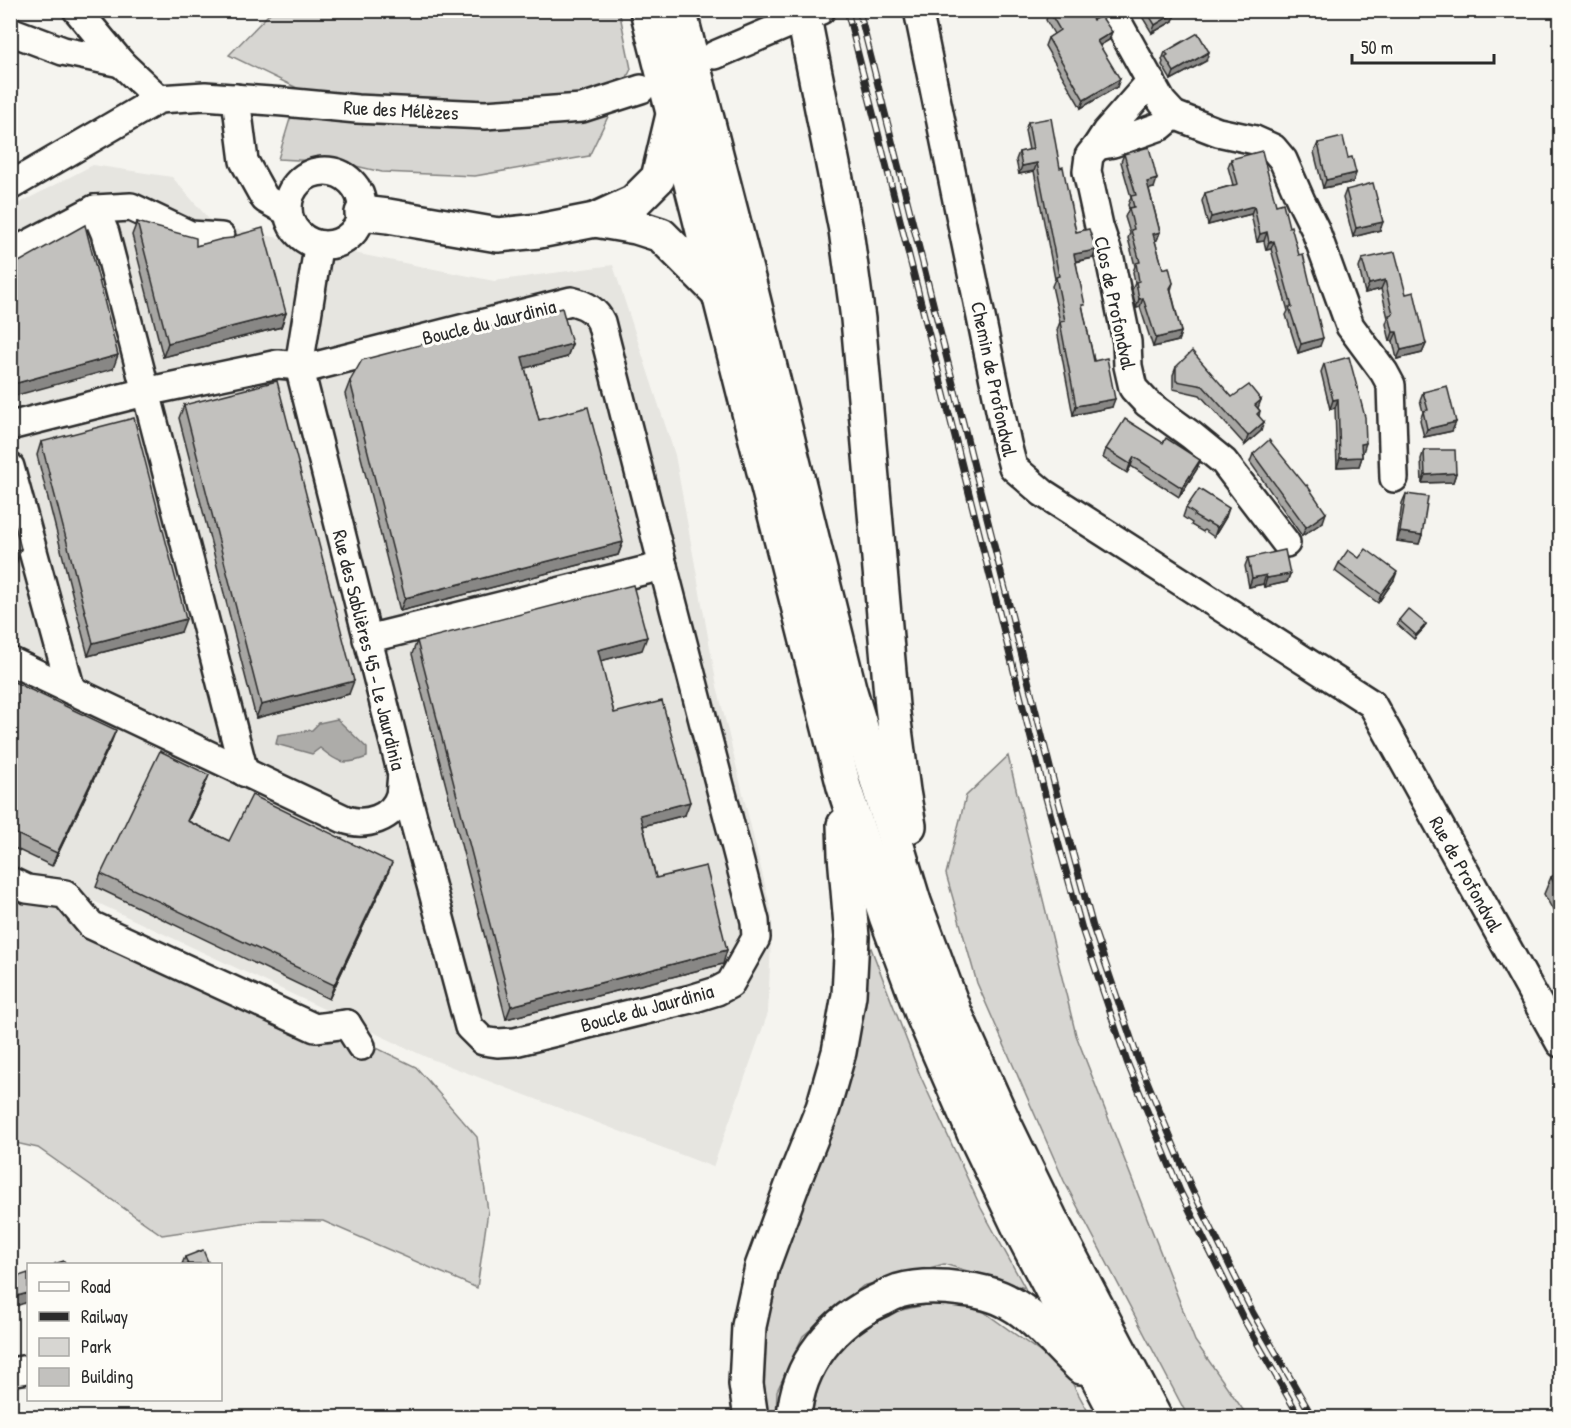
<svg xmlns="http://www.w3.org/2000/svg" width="1571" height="1428" viewBox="0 0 1571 1428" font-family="'Patrick Hand',sans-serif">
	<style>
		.built { fill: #e6e5e0 }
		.green { fill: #d7d6d2; stroke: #81807e; stroke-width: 1.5 }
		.water { fill: #adaca9; stroke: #797877; stroke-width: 1.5 }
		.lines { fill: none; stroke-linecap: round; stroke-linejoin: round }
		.minor-casing { stroke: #2b2b2b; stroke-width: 32 }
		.highway-casing { stroke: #2b2b2b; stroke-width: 38 }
		.minor { stroke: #fdfcf7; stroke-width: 27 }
		.highway { stroke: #fdfcf7; stroke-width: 33 }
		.rail-casing { stroke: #2b2b2b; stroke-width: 7 }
		.rail { stroke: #fdfcf7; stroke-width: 4.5; stroke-dasharray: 14; stroke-linecap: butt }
		.wall { fill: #a7a6a3; stroke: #2b2b2b; stroke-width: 1.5 }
		.shaded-wall { fill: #888785; stroke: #2b2b2b; stroke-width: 1.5 }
		.building { fill: #c2c1be; stroke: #2b2b2b; stroke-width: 1.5 }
		.labels { text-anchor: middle; stroke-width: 6; stroke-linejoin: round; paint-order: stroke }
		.street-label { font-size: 20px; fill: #2b2b2b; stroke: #fdfcf7 }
	</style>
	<rect width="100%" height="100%" fill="#f5f4ef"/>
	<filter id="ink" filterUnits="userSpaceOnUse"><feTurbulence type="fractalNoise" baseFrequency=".0167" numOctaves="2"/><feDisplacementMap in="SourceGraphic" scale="12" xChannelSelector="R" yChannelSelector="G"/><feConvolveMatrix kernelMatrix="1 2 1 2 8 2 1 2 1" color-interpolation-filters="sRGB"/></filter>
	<g filter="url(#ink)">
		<path class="built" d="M93,165L172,177L214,225L494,281L613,265L675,455L717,686L772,914L768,1013L713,1167L426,1057L85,897L11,877L10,208Z"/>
		<g class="green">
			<path d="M619,10L631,69L589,156L475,176L382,172L338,162L278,159L299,89L229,55L272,11Z"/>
			<path d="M1008,756L1076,1035L1195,1341L1248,1417H1188L1064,1181L977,983L946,874L966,796Z"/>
			<path d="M10,892L110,919L416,1067L477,1137L488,1211L477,1288L323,1221L263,1220L162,1235L38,1148L11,1142Z"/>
			<path d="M866,935L920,1075L981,1208L1025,1288L944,1264L863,1286L803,1336L777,1391L776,1417L767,1418L761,1381L766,1304Z"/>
			<path d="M943,1301L984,1312L1065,1370L1091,1417L811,1418L822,1369L870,1317Z"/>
		</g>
		<path class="water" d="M337,719L367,748V757C344,766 338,763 320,748L312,754L276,744L278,735L312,730L319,723Z"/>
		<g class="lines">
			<defs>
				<g id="minor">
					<path d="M77,10L121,63L159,99"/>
					<path d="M918,10L1007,444L1013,467L1043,493L1372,704L1560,1043"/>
					<path d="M1111,10L1162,102L1174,115L1218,132L1255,140L1273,148L1283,160L1301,201L1315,229L1350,326L1384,372L1391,385L1394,478"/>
					<path d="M10,31L63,51L121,63"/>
					<path d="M715,55L821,10"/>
					<path d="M1151,81L1106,132L1097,146L1089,156L1087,171L1099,226L1110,259L1127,342L1128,366L1133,388L1147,403L1191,435L1224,462L1286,543"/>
					<path d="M236,98L244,161L265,199L288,212"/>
					<path d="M1097,146L1113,143L1161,126L1174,115"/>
					<circle cx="325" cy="208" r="37"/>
					<path d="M10,186L159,99L205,96L284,102L357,109L485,115L582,108L641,89"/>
					<path d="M95,209L105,233L244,772"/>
					<path d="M10,254L95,209L131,207L190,235L221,237"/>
					<path d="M300,370L571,301C584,304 595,309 601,322L663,566L367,639"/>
					<path d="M10,426L145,392L278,364L299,366"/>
					<path d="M10,467L71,690"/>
					<path d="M10,661L344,819C365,827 393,819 400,795C401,789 401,781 402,775L299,366L317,254L321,245"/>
					<path d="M402,776L469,1027L483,1041L497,1043L515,1042L691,999L717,991L730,984L756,938L755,921L663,566"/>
					<path d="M10,881L27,889L65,894L91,925L315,1028L347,1024"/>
					<path d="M347,1024L361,1046"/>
					<path d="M10,1372L28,1369"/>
				</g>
				<g id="highway">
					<path d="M647,10L844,787L886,916L923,1016L973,1131L1020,1229L1119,1418"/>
					<path d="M679,10L750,286L849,688L914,902L955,1013L1005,1125L1050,1218L1155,1418"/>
					<path d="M804,18L846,230L858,319L892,706L903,791L909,826"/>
					<path d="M362,213L388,216L498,235L539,231L595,220L634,202L658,178L672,119"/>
					<path d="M595,220L636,227L661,235L718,292"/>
					<path d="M751,1418L746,1384L749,1326L762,1267L793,1183L823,1108L839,1052L849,995L852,937L845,855L844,825"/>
					<path d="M794,1418C797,1364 834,1320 882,1299C887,1296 893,1293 899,1291C920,1285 941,1286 962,1289C977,1290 997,1295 1010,1303C1036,1317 1059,1347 1081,1367"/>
				</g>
			</defs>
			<use href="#minor" class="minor-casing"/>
			<use href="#highway" class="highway-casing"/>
			<use href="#minor" class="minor"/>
			<use href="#highway" class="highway"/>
			<defs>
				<g id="rail">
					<path d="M847,10L1046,798L1082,929L1127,1062L1180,1191L1243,1318L1300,1418"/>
					<path d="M859,10L1057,795L1093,927L1138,1059L1191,1187L1253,1313L1313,1418"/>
				</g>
			</defs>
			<use href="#rail" class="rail-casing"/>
			<use href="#rail" class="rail"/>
		</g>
		<g class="wall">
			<path d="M1138,10H1175L1176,12L1173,21L1152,33Z"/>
			<path d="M1049,11L1093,20L1109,40L1100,45L1117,87L1081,108L1045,46L1048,38L1054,34L1046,20Z"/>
			<path d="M1165,52L1206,61L1171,80L1162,65L1163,62L1162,60Z"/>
			<path d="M1028,122L1060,168L1076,232L1096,250L1093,258L1076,262L1083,310L1094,361L1112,407L1073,415L1057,330L1060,322L1052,286L1055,279L1034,171L1019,174L1016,160L1019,152L1029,150L1025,130Z"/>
			<path d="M1318,143L1348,158L1356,173L1353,182L1323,188L1314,152Z"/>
			<path d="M1124,154L1154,188L1149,189L1160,232L1157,240L1155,241L1163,269L1173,283L1171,290L1181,332L1178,341L1153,347L1140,307L1136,308L1132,290L1135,283L1133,272L1135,266L1128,238L1130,233L1125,217L1129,208L1128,205L1131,197L1121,162Z"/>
			<path d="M1231,159L1276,205L1320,346L1298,353L1286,315L1288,311L1271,249L1266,250L1264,241L1257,242L1251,214L1208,225L1202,201L1205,193L1233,185L1228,167Z"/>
			<path d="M1346,190L1380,230L1353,237L1343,198Z"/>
			<path d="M137,222L196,246L232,238L286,313L281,327L163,357L132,235Z"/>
			<path d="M1362,259L1406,294L1426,344L1422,353L1397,359L1393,341H1390L1386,324L1388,318L1381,289L1365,293L1359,268Z"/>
			<path d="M572,344L567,357L525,368L539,420L623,542L618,555L400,611L345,394L350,381Z"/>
			<path d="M1324,364L1363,452H1362V457L1359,466L1337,467L1335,408L1330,409L1321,372Z"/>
			<path d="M1176,367L1232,397L1258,408L1260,411L1259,416L1261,431L1245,445L1200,395L1173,389V375Z"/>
			<path d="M1423,392L1456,422L1452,431L1424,437L1420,420L1423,412L1420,400Z"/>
			<path d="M184,405L349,694L256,718L179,418Z"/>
			<path d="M41,442L181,632L88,656L37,455Z"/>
			<path d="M1163,443L1200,460L1197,469L1179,497L1131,466L1127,473L1103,458L1106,449Z"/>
			<path d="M1424,450L1456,473L1453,482L1422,483L1421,459Z"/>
			<path d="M1253,454L1323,522L1302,536L1250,462Z"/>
			<path d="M1406,494L1422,535L1419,544L1397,541L1402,503Z"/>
			<path d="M1186,508L1226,517L1214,537L1204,530L1203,532L1191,525L1192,523L1183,517Z"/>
			<path d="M1248,558L1290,574L1287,582L1264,587L1263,584L1249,587L1245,566Z"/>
			<path d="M1359,558L1394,580L1378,603L1335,571L1339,563Z"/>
			<path d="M1399,620L1426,624L1424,628L1414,639L1397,624Z"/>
			<path d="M417,641L642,650L600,661L614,713L685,815L643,826L656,878L723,964L506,1019L412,654Z"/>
			<path d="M10,680L111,743L52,866L10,846Z"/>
			<path d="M204,788L188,821L229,841L387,876L329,999L96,887L101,874Z"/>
			<path d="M1560,872V920L1559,921L1544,894L1551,877Z"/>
			<path d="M185,1257L209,1264H182Z"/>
		</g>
		<g class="shaded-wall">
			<path d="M1176,12L1173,21L1152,33L1155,25Z"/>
			<path d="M1112,32L1109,40L1094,49L1097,41Z"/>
			<path d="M1209,52L1206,61L1171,80L1174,72Z"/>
			<path d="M1120,79L1117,87L1081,108L1084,100Z"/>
			<path d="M1037,163L1034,171L1019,174L1022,166Z"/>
			<path d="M1356,173L1353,182L1323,188L1326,180Z"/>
			<path d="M1157,179L1154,188L1144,190L1147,182Z"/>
			<path d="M1254,206L1251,214L1208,225L1211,217Z"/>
			<path d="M1383,222L1380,230L1353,237L1356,228Z"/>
			<path d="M1160,232L1157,240L1150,242L1153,234Z"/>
			<path d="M1267,232L1264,241L1257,242L1260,234Z"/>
			<path d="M1274,241L1271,249L1266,250L1269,242Z"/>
			<path d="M1096,250L1093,258L1071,262L1074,254Z"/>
			<path d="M1385,280L1381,289L1365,293L1369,284Z"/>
			<path d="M1143,298L1140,307L1136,308L1139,299Z"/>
			<path d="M286,313L281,327L163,357L168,343Z"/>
			<path d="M1181,332L1178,341L1153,347L1156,338Z"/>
			<path d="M1393,332H1397L1393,341H1390Z"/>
			<path d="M1323,338L1320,346L1298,353L1301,344Z"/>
			<path d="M572,344L567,357L518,370L522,357Z"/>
			<path d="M1426,344L1422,353L1397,359L1401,350Z"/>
			<path d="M118,355L113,369L10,397V385Z"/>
			<path d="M1115,399L1112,407L1073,415L1076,406Z"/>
			<path d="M1338,399L1335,408L1330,409L1333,400Z"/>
			<path d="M1261,400L1258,408L1252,413L1255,405Z"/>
			<path d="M1264,422L1261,431L1245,445L1248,436Z"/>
			<path d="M1456,422L1452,431L1424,437L1427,429Z"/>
			<path d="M1366,443L1363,452L1358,453L1361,444Z"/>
			<path d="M1134,457L1131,466L1127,473L1130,464Z"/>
			<path d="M1362,457L1359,466L1337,467L1340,458Z"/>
			<path d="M1200,460L1197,469L1179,497L1182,488Z"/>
			<path d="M1456,473L1453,482L1422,483L1425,475Z"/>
			<path d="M1229,508L1226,517L1214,537L1217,528Z"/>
			<path d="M1326,513L1323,522L1302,536L1306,527Z"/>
			<path d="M1400,532L1422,535L1419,544L1397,541Z"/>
			<path d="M623,542L618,555L400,611L405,598Z"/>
			<path d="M21,549L15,567H10V551Z"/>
			<path d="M1397,572L1394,580L1378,603L1381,594Z"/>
			<path d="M1290,574L1287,582L1264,587L1267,578Z"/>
			<path d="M1266,575L1263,584L1249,587L1252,578Z"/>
			<path d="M186,619L181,632L88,656L93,643Z"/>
			<path d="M1426,624L1424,628L1414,639L1416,635Z"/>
			<path d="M647,637L642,650L593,663L598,650Z"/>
			<path d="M354,681L349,694L256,718L261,705Z"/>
			<path d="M116,730L111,743L52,866L57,853Z"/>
			<path d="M209,775L204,788L182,834L187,821Z"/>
			<path d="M690,802L685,815L635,828L640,815Z"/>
			<path d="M392,863L387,876L329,999L334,985Z"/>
			<path d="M727,950L723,964L506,1019L511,1006Z"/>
			<path d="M28,1293V1302L10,1308V1298Z"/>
		</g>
		<g class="building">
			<path d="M1051,10H1087L1093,20L1101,16L1112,32L1097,41L1120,79L1084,100L1048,38L1060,30L1049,11Z"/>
			<path d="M1146,10H1175L1176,12L1155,25Z"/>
			<path d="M1198,33L1209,52L1174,72L1165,57L1168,55L1165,52Z"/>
			<path d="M1051,118L1060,168L1063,167L1076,232L1089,229L1096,250L1074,254L1085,305H1082L1094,361L1107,358L1115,399L1076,406L1060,322L1065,321L1056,277L1059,276L1037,163L1022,166L1019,152L1033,149L1028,122Z"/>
			<path d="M1343,137L1348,158L1352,157L1356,173L1326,180L1318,143Z"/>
			<path d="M1149,147L1157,179L1147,182L1160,232L1153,234L1163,269L1169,267L1173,283L1170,288L1181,332L1156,338L1143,298L1139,299L1136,282L1139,281L1136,263L1140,262L1131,230L1134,229L1129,208L1134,207L1131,196L1136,195L1124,154Z"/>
			<path d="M1262,151L1276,205L1283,203L1289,227L1291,226L1299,255L1303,254L1323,338L1301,344L1289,307H1292L1274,241L1269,242L1267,232L1260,234L1254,206L1211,217L1205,193L1238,184L1231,159Z"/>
			<path d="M1373,183L1383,222L1356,228L1346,190Z"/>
			<path d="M137,222L196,238V246L222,239L232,238L235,236L263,228L286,313L168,343Z"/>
			<path d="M85,225L118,355L10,385V267Z"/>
			<path d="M1395,252L1406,294L1414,292L1426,344L1401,350L1397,332H1393L1389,315L1393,314L1385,280L1369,284L1362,259Z"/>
			<path d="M562,308L572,344L522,357L539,420L588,407L623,542L405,598L350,381L362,360Z"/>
			<path d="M1192,351L1232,397L1249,385L1261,400L1255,405L1260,411L1257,414L1264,422L1248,436L1203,386L1176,381V367Z"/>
			<path d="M1349,357L1365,417L1366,443L1361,444L1362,457L1340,458L1338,399L1333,400L1324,364Z"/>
			<path d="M277,381L354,681L261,705L184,405Z"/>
			<path d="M1447,386L1456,422L1427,429L1423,411L1428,410L1423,392Z"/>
			<path d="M134,418L186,619L93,643L41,442Z"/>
			<path d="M1125,419L1163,443L1166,438L1200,460L1182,488L1134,457L1130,464L1106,449Z"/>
			<path d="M1269,440L1306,486L1307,485L1326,513L1306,527L1253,454Z"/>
			<path d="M1424,450H1455L1456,473L1425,475Z"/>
			<path d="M1199,489L1229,508L1217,528L1207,522L1206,523L1194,516L1195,514L1186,508Z"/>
			<path d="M1406,494L1428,497L1422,535L1400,532Z"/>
			<path d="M10,505L21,549L10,551Z"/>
			<path d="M1366,549L1397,572L1381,594L1339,563L1348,550L1359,558Z"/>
			<path d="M1285,550L1290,574L1267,578L1266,575L1252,578L1248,558Z"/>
			<path d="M633,585L647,637L598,650L614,713L662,701L690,802L640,815L656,878L706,866L727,950L511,1006L417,641Z"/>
			<path d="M1408,609L1426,624L1416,635L1399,620Z"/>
			<path d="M10,680L116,730L57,853L10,831Z"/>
			<path d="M160,751L209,775L187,821L229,841L252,795L392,863L334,985L101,874Z"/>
			<path d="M1560,872V895L1551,877Z"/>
			<path d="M203,1250L209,1264H188L185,1257Z"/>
			<path d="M64,1261L66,1264H54Z"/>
			<path d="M28,1273V1293L10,1298V1279Z"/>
		</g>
	</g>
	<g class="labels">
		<g class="street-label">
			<text transform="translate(401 110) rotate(3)" y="7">Rue des Mélèzes</text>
			<text transform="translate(1115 303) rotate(78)" y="7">Clos de Profondval</text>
			<text transform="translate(489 322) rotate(-14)" y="7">Boucle du Jaurdinia</text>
			<text transform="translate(994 379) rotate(78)" y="7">Chemin de Profondval</text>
			<text transform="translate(369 650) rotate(76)" y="7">Rue des Sablières 45 - Le Jaurdinia</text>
			<text transform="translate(1466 874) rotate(61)" y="7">Rue de Profondval</text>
			<text transform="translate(647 1008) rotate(-15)" y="7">Boucle du Jaurdinia</text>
		</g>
	</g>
	<rect width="1571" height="1428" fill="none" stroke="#fdfcf7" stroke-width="36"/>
	<rect x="18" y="18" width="1535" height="1392" fill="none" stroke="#2b2b2b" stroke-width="2" filter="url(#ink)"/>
	<rect x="27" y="1263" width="195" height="138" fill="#fdfcf7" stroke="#a9a8a5" stroke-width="1.5"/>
	<rect x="39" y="1282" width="30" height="9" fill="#fdfcf7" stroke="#a9a8a5" stroke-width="1.5"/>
	<text x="81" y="1293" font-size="18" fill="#2b2b2b">Road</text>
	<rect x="39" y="1312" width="30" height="9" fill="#2b2b2b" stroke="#a9a8a5" stroke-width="1.5"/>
	<text x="81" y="1323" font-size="18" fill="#2b2b2b">Railway</text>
	<rect x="39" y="1338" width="30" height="18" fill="#d7d6d2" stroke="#a9a8a5" stroke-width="1.5"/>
	<text x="81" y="1353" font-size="18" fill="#2b2b2b">Park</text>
	<rect x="39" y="1368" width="30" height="18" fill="#c2c1be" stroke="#a9a8a5" stroke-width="1.5"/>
	<text x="81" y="1383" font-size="18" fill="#2b2b2b">Building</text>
	<path d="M1352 54v9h142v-9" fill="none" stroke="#2b2b2b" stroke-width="3"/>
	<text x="1361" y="54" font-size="18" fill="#2b2b2b" stroke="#fdfcf7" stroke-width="4.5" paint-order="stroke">50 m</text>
</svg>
